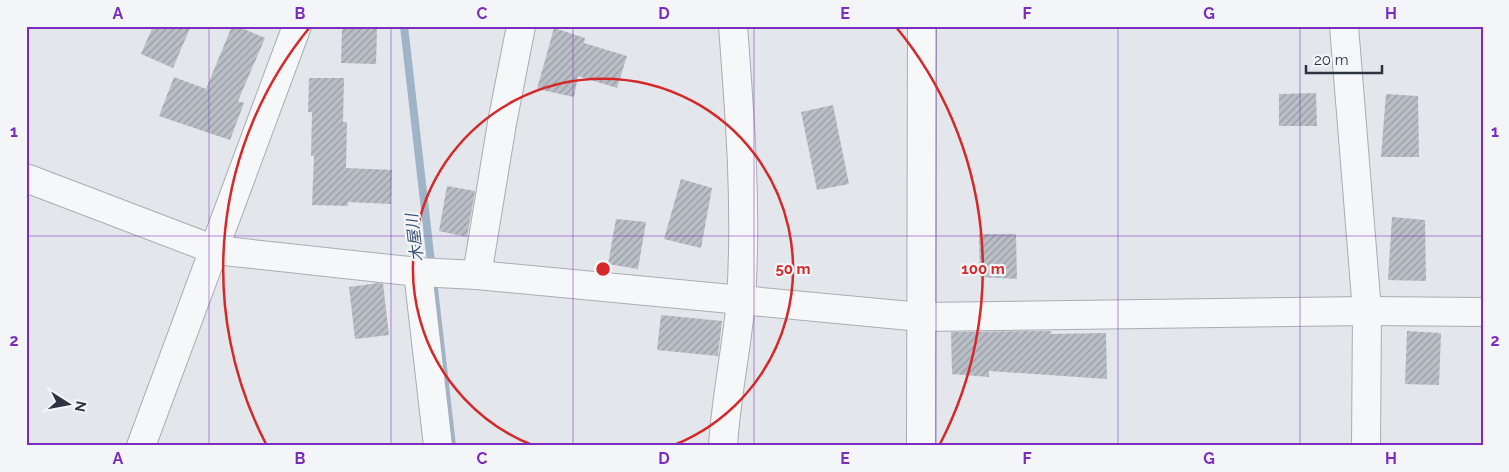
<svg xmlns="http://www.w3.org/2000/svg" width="1509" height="472" viewBox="0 0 1509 472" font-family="Raleway,'Noto Sans JP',sans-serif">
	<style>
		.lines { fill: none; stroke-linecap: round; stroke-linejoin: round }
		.stream { stroke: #a0b4c8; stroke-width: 8 }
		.building { fill: url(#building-hatch) }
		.minor-casing { stroke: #a8adb4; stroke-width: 30 }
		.minor { stroke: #f5f7f9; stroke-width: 28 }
		.grid { fill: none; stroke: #7b2cbf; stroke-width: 1; stroke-opacity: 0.55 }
		.ring { fill: none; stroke: #d62828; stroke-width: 2.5 }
		.labels { text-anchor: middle; stroke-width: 4.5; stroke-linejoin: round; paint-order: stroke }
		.water-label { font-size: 16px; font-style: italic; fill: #385373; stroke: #f3f5f8 }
		.centre { fill: #d62828; stroke: #f3f5f8; stroke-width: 2.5 }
		.ring-label { font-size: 15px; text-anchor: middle; font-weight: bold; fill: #d62828; stroke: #f3f5f8; stroke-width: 4.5; stroke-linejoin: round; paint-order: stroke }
		.neatline { fill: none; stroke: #7b2cbf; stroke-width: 2 }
		.grid-label { font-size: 16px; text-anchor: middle; font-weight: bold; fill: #7b2cbf }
	</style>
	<defs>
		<pattern id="building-hatch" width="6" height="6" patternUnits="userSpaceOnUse" patternTransform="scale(1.25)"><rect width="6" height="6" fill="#babfc7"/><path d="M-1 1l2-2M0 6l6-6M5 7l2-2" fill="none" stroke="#979ca3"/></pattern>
	</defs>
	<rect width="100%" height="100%" fill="#e3e6ea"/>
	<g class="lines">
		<path class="stream" d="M404,26L452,446"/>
	</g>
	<g class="building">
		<path d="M153,26H191L173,68L141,54Z"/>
		<path d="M232,26H237L265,38L238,101L244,103L230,140L159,116L174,77L206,89Z"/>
		<path d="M342,28L377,29L376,64L341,63Z"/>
		<path d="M554,28L585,38L584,43L627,56L617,88L578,76L574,97L537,89Z"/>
		<path d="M309,78H344L343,122H347L346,168L392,170L391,204L348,202V206L312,205L314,156H311L312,112H308Z"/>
		<path d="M1316,93L1317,126H1279V94Z"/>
		<path d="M1386,94L1418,96L1419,157H1381Z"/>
		<path d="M833,105L849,184L817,190L801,112Z"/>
		<path d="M681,179L712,188L701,248L664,239Z"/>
		<path d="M447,186L475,191L467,237L439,231Z"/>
		<path d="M1392,217L1425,220L1426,281L1388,280Z"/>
		<path d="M616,219L646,222L638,269L608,264Z"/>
		<path d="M979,234H1016L1017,279L980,277Z"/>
		<path d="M379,283L383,284L389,335L355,339L349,287Z"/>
		<path d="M661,315L722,321L718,356L657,350Z"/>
		<path d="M1051,331V334L1106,333L1107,379L989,371V377L952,374L951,332Z"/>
		<path d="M1407,331L1441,333L1439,385L1405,384Z"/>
	</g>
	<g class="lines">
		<defs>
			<g id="minor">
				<path d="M1344,26L1367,311L1366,446"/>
				<path d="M26,178L215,250L418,272L477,275L921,317L1367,311L1483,312"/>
				<path d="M418,272L438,446"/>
				<path d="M477,275L502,123L521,26"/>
				<path d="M141,446L297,26"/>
				<path d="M723,446C726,396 737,348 741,299C747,208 740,117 733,26"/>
				<path d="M921,446L922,26"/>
			</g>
		</defs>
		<use href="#minor" class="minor-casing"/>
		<use href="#minor" class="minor"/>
	</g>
	<path class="grid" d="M209,26V446M391,26V446M573,26V446M754,26V446M936,26V446M1118,26V446M1300,26V446M26,236H1483"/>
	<g class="ring">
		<path d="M532 445A190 190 0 1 1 674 445"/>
		<path d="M266 444A380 380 0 0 1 310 27M896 27A380 380 0 0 1 940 444"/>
	</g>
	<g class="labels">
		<g class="water-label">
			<text transform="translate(414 238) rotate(-97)" y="6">木屋川</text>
		</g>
	</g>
	<circle cx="603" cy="269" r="8" class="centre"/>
	<g class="ring-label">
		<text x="793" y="274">50 m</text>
		<text x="983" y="274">100 m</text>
	</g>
	<rect width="1509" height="472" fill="none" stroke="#f3f5f8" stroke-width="55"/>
	<g transform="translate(68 404) rotate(101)" stroke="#f3f5f8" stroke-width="4" paint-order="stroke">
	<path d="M0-4L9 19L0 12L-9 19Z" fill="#2c3441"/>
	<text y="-8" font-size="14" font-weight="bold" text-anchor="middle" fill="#2c3441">N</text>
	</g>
	<path d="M1306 65v8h76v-8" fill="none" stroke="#2c3441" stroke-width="2.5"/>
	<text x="1314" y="65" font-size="15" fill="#2c3441" stroke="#f3f5f8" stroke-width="4" paint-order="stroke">20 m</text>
	<rect x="28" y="28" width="1454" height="416" class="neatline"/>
	<g class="grid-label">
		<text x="118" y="19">A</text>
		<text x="300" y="19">B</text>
		<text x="482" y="19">C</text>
		<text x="664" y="19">D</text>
		<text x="845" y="19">E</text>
		<text x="1027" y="19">F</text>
		<text x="1209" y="19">G</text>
		<text x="1391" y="19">H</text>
		<text x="14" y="137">1</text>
		<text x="1495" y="137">1</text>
		<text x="14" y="346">2</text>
		<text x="1495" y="346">2</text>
		<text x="118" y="464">A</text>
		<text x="300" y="464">B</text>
		<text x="482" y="464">C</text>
		<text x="664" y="464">D</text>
		<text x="845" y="464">E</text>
		<text x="1027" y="464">F</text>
		<text x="1209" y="464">G</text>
		<text x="1391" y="464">H</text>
	</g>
</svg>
